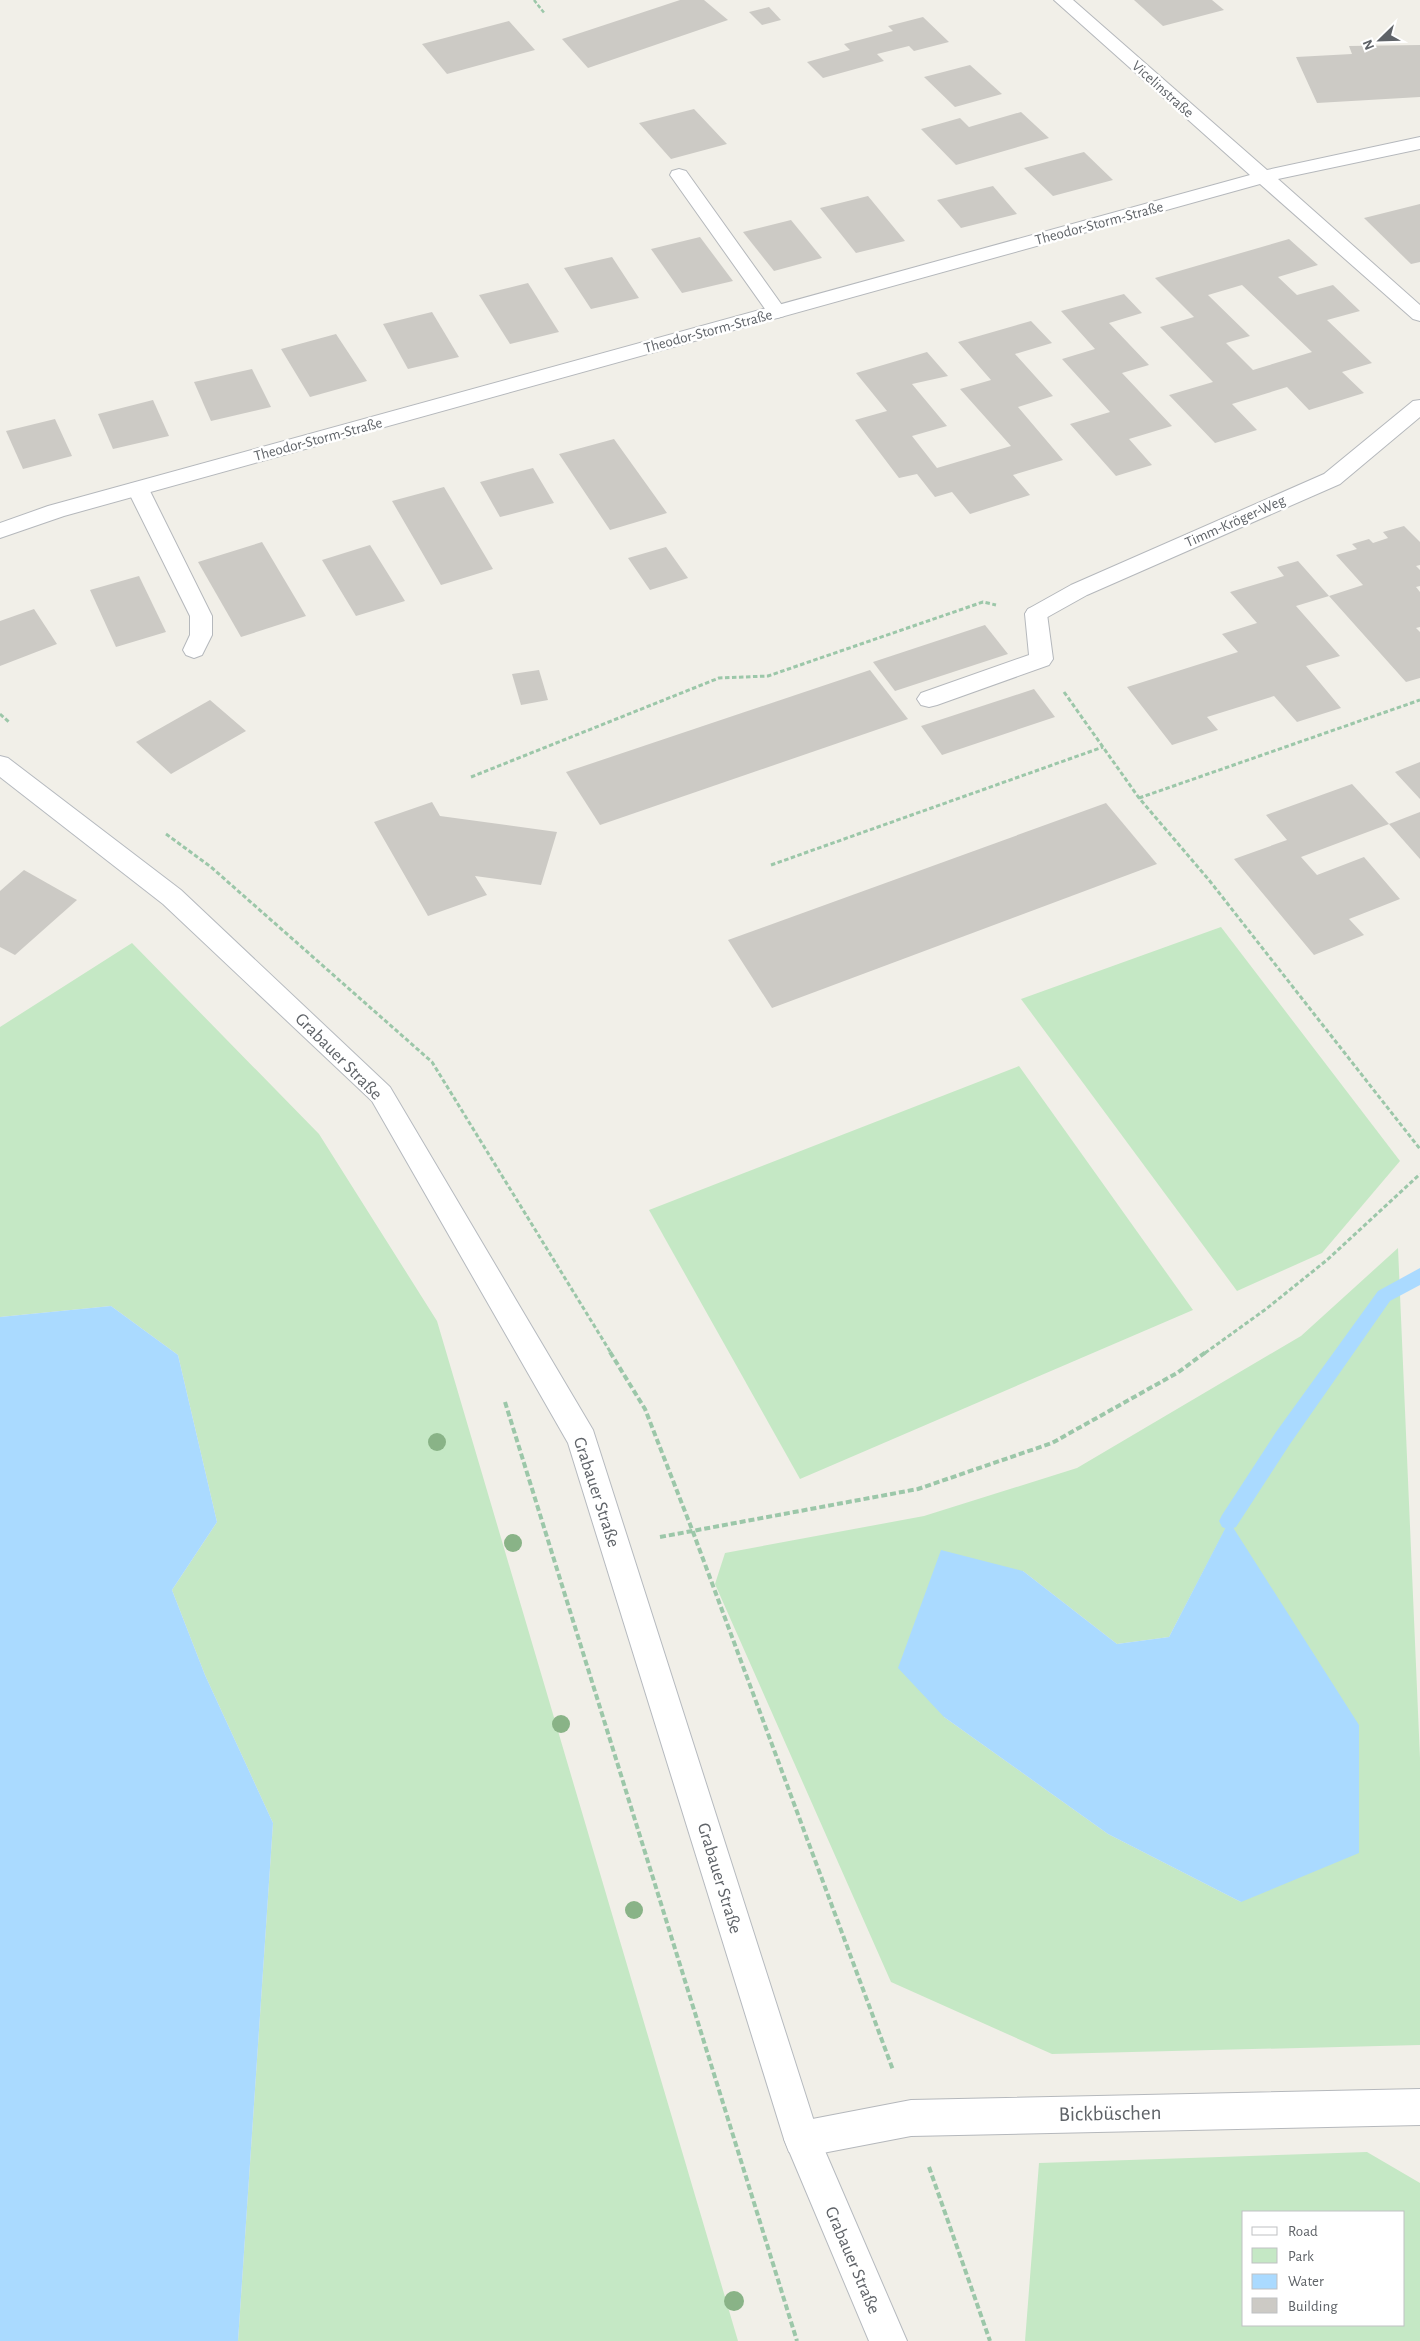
<svg xmlns="http://www.w3.org/2000/svg" width="1420" height="2341" viewBox="0 0 1420 2341" font-family="'Alegreya Sans',sans-serif">
	<style>
		.green { fill: #c5e8c5; fill-rule: evenodd }
		.water { fill: #aadaff }
		.lines { fill: none; stroke-linecap: round; stroke-linejoin: round }
		.stream { fill: #aadaff; fill-rule: evenodd }
		.building { fill: #cccac5; fill-rule: evenodd }
		.lane-casing { stroke: #b5b8bc; stroke-width: 2 }
		.street-casing { stroke: #b5b8bc; stroke-width: 2 }
		.secondary-casing { stroke: #b6babf; stroke-width: 2 }
		.path-far2 { stroke: #9cc7a9; stroke-width: 2.5; stroke-dasharray: 4 2; stroke-linecap: butt }
		.path-far1 { stroke: #9cc7a9; stroke-width: 3; stroke-dasharray: 4.5 2.5; stroke-linecap: butt }
		.path { stroke: #9cc7a9; stroke-width: 4; stroke-dasharray: 6 3; stroke-linecap: butt }
		.lane { fill: #fff; fill-rule: evenodd }
		.street { fill: #fff; fill-rule: evenodd }
		.secondary { fill: #fff; fill-rule: evenodd }
		.tree { fill: #89b387 }
		.labels { text-anchor: middle; stroke-width: 5; stroke-linejoin: round; paint-order: stroke }
		.far-street-label { font-size: 15px; fill: #5f6368; stroke: #fff }
		.street-label { font-size: 18px; fill: #5f6368; stroke: #fff }
		.near-street-label { font-size: 21px; fill: #5f6368; stroke: #fff }
	</style>
	<rect width="100%" height="100%" fill="#f1efe8"/>
	<g class="green">
		<path d="M1221,927L1400,1161L1322,1253L1237,1291L1021,999Z"/>
		<path d="M132,943L319,1134L437,1321L738,2341H238L273,1823L205,1675L172,1590L217,1522L178,1355L111,1306L0,1317V1027Z"/>
		<path d="M1019,1066L1193,1310L800,1479L649,1210Z"/>
		<path d="M1398,1248L1420,1758V2045L1052,2054L891,1982L715,1584L725,1553L924,1516L1077,1468L1301,1336ZM1229,1522L1241,1902L1108,1834L944,1717L1023,1571L1117,1644L1169,1637Z"/>
		<path d="M1367,2152L1420,2183V2341H1025L1039,2163ZM1244,2212H1404V2325H1244Z"/>
	</g>
	<g class="water">
		<path d="M111,1306L178,1355L217,1522L172,1590L205,1675L273,1823L238,2341H0V1317Z"/>
		<path d="M1229,1521L1359,1725V1853L1241,1902L1108,1834L944,1717L898,1668L941,1550L1023,1571L1117,1644L1169,1637Z"/>
	</g>
	<g class="lines">
		<path class="stream" d="M1420,1268V1285L1390,1301L1290,1444L1236,1527L1229,1530L1222,1527L1219,1521L1222,1515L1276,1432L1378,1291Z"/>
	</g>
	<g class="building">
		<path d="M680,0H704L728,20L588,68L562,39Z"/>
		<path d="M1134,0H1212L1224,10L1163,26Z"/>
		<path d="M769,7L781,20L762,25L749,12Z"/>
		<path d="M923,17L949,42L914,51L909,46L877,54L884,61L823,78L807,62L850,50L844,44L893,31L888,26Z"/>
		<path d="M509,21L535,50L447,74L422,44Z"/>
		<path d="M1420,45V97L1317,103L1296,57L1352,54L1349,46Z"/>
		<path d="M970,65L1002,94L955,107L924,77Z"/>
		<path d="M694,109L727,144L671,159L639,123Z"/>
		<path d="M1021,112L1049,138L956,165L921,129L960,118L969,127Z"/>
		<path d="M1084,152L1113,180L1053,196L1024,168Z"/>
		<path d="M993,186L1017,214L961,228L937,200Z"/>
		<path d="M868,196L905,241L856,253L820,208Z"/>
		<path d="M1420,204V262L1411,264L1364,218Z"/>
		<path d="M791,220L822,258L774,271L743,232Z"/>
		<path d="M700,237L733,281L682,293L651,249Z"/>
		<path d="M1289,239L1318,265L1278,277L1297,295L1333,285L1360,311L1327,320L1372,363L1342,372L1364,393L1309,410L1287,387L1232,404L1257,430L1215,443L1169,395L1213,382L1160,327L1194,317L1155,278ZM1242,285L1263,305L1312,352L1253,370L1226,343L1250,336L1208,295Z"/>
		<path d="M612,257L639,298L591,309L564,268Z"/>
		<path d="M528,283L559,332L510,344L479,295Z"/>
		<path d="M1124,294L1142,313L1109,323L1149,365L1122,373L1172,426L1129,439L1152,465L1116,476L1070,424L1110,412L1062,359L1095,349L1061,311Z"/>
		<path d="M432,312L459,357L408,369L383,324Z"/>
		<path d="M1031,321L1052,343L1015,354L1053,396L1018,407L1063,460L1013,475L1030,495L970,514L952,492L935,497L917,474L899,478L855,420L887,411L856,373L927,352L948,376L912,384L947,426L912,436L937,468L1011,446L960,389L991,380L958,342Z"/>
		<path d="M336,334L367,381L310,397L281,349Z"/>
		<path d="M252,369L271,407L211,421L194,382Z"/>
		<path d="M153,400L169,436L113,449L98,414Z"/>
		<path d="M55,419L72,456L23,469L6,431Z"/>
		<path d="M614,439L667,513L610,530L559,454Z"/>
		<path d="M533,468L554,503L500,517L480,482Z"/>
		<path d="M444,487L493,569L441,585L392,501Z"/>
		<path d="M1404,526L1420,542V565L1416,566L1420,570V586L1416,587L1420,592V627L1416,628L1420,632V678L1406,682L1329,596L1363,585L1336,555L1357,549L1352,544L1369,539L1373,543L1388,538L1383,532Z"/>
		<path d="M262,542L306,616L241,637L198,562Z"/>
		<path d="M370,545L405,601L356,616L322,560Z"/>
		<path d="M666,547L688,578L650,590L628,558Z"/>
		<path d="M1298,561L1329,596L1296,606L1340,656L1306,666L1341,708L1297,722L1274,696L1207,717L1218,730L1172,745L1127,687L1238,652L1222,634L1257,623L1230,592L1284,576L1277,567Z"/>
		<path d="M139,576L166,632L116,647L90,590Z"/>
		<path d="M34,609L57,644L0,666V621Z"/>
		<path d="M985,625L1008,654L895,691L873,662Z"/>
		<path d="M539,670L548,700L521,705L512,674Z"/>
		<path d="M870,670L908,719L600,825L566,772Z"/>
		<path d="M1034,689L1055,717L942,755L921,726Z"/>
		<path d="M210,700L246,731L171,774L136,742Z"/>
		<path d="M1420,762V799L1395,772Z"/>
		<path d="M1352,784L1389,824L1301,857L1317,875L1364,857L1400,899L1349,919L1364,935L1314,955L1234,859L1287,840L1266,815Z"/>
		<path d="M432,802L440,816L557,832L541,885L475,876L487,895L428,916L374,822Z"/>
		<path d="M1106,803L1157,864L772,1008L728,940Z"/>
		<path d="M1420,812V859L1389,824Z"/>
		<path d="M24,870L77,900L15,955L0,947V891Z"/>
	</g>
	<g class="lines">
		<defs>
			<g id="lane">
				<path d="M679,169L686,171L784,308L787,312L784,316L777,318L770,316L670,175L672,171Z"/>
				<path d="M138,482L146,484L149,489L212,616V635L202,655L194,658L186,655L183,650L190,635V616L127,489L130,484Z"/>
				<path d="M1036,606L1044,609L1047,614L1053,659L1049,665L937,705L929,707L921,705L917,699L921,693L1029,655L1025,614L1028,609Z"/>
			</g>
			<g id="street">
				<path d="M1054,0H1073L1267,170L1420,137V149L1278,179L1420,305V321L1413,319L1260,184L64,516L0,538V523L48,506L1250,175Z"/>
				<path d="M1420,400V417L1340,484L1087,595L1044,619L1036,622L1028,619L1025,614L1028,609L1071,585L1324,474L1413,401Z"/>
				<path d="M1420,2089V2125L911,2136L802,2157L789,2152L784,2139L789,2126L802,2121L911,2100Z"/>
			</g>
			<path id="secondary" d="M0,756L8,758L181,890L390,1087L593,1430L819,2137L907,2341H869L784,2139L568,1443L372,1101L163,904L0,777Z"/>
		</defs>
		<use href="#lane" class="lane-casing"/>
		<use href="#street" class="street-casing"/>
		<use href="#secondary" class="secondary-casing"/>
		<path class="path-far2" d="M534,0L545,14"/>
		<g class="path-far1">
			<path d="M1064,692L1139,798L1209,880L1420,1149"/>
			<path d="M0,714L10,723"/>
			<path d="M471,777L719,678L768,676L983,602L996,605"/>
			<path d="M1139,798L1420,700"/>
			<path d="M166,834L211,867L432,1062L611,1353"/>
			<path d="M771,865L1103,747"/>
			<path d="M1205,1353L1266,1309L1327,1260L1420,1174"/>
		</g>
		<g class="path">
			<path d="M610,1352L645,1409L693,1532L893,2070"/>
			<path d="M505,1402L797,2341"/>
			<path d="M660,1537L918,1489L1052,1443L1177,1373L1206,1352"/>
			<path d="M929,2167L990,2341"/>
		</g>
		<use href="#lane" class="lane"/>
		<use href="#street" class="street"/>
		<use href="#secondary" class="secondary"/>
	</g>
	<g class="tree">
		<circle cx="437" cy="1442" r="9"/>
		<circle cx="513" cy="1543" r="9"/>
		<circle cx="561" cy="1724" r="9"/>
		<circle cx="634" cy="1910" r="9"/>
		<circle cx="734" cy="2301" r="10"/>
	</g>
	<g class="labels">
		<g class="far-street-label">
			<text transform="translate(1163 89) rotate(42)" y="5">Vicelinstraße</text>
			<text transform="translate(1099 223) rotate(-15)" y="5">Theodor-Storm-Straße</text>
			<text transform="translate(708 331) rotate(-15)" y="5">Theodor-Storm-Straße</text>
			<text transform="translate(318 439) rotate(-15)" y="5">Theodor-Storm-Straße</text>
			<text transform="translate(1235 521) rotate(-24)" y="5">Timm-Kröger-Weg</text>
		</g>
		<g class="street-label">
			<text transform="translate(339 1056) rotate(45)" y="6">Grabauer Straße</text>
			<text transform="translate(597 1492) rotate(72)" y="6">Grabauer Straße</text>
			<text transform="translate(720 1878) rotate(73)" y="6">Grabauer Straße</text>
			<text transform="translate(853 2260) rotate(67)" y="6">Grabauer Straße</text>
		</g>
		<g class="near-street-label">
			<text transform="translate(1110 2113) rotate(-1)" y="7">Bickbüschen</text>
		</g>
	</g>
	<rect x="1242" y="2211" width="162" height="115" fill="#ffffff" stroke="#bfc1c3"/>
	<rect x="1252" y="2227" width="25" height="8" fill="#ffffff" stroke="#bfc1c3"/>
	<text x="1288" y="2236" font-size="15" fill="#5f6368">Road</text>
	<rect x="1252" y="2248" width="25" height="15" fill="#c5e8c5" stroke="#bfc1c3"/>
	<text x="1288" y="2261" font-size="15" fill="#5f6368">Park</text>
	<rect x="1252" y="2274" width="25" height="15" fill="#aadaff" stroke="#bfc1c3"/>
	<text x="1288" y="2286" font-size="15" fill="#5f6368">Water</text>
	<rect x="1252" y="2298" width="25" height="15" fill="#cccac5" stroke="#bfc1c3"/>
	<text x="1288" y="2311" font-size="15" fill="#5f6368">Building</text>
	<g transform="translate(1380 40) rotate(247)" stroke="#ffffff" stroke-width="4" paint-order="stroke">
	<path d="M0-4L9 19L0 12L-9 19Z" fill="#5f6368"/>
	<text y="-8" font-size="14" font-weight="bold" text-anchor="middle" fill="#5f6368">N</text>
	</g>
</svg>
